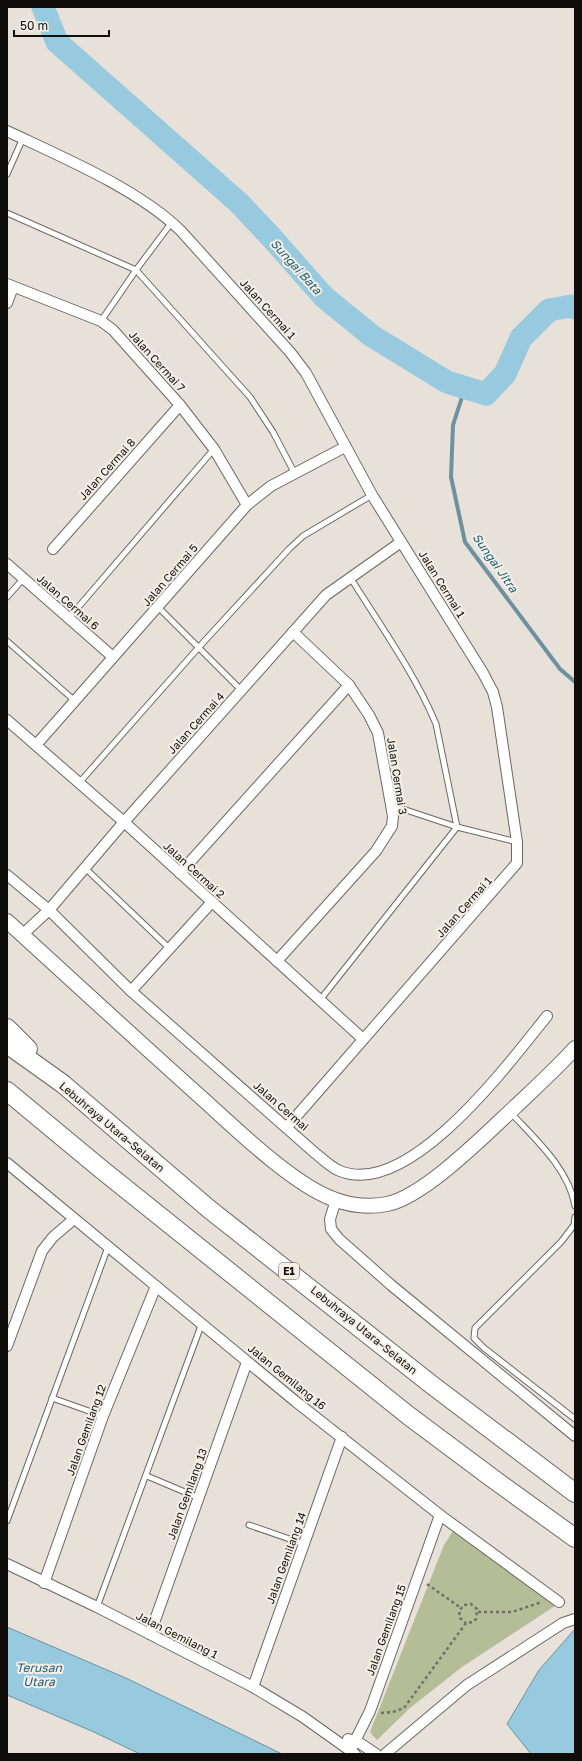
<svg xmlns="http://www.w3.org/2000/svg" width="582" height="1761" viewBox="0 0 582 1761" font-family="'Golos Text',sans-serif">
	<style>
		.green { fill: #b5bd97 }
		.water { fill: #97cadf; stroke: #6e919f }
		.lines { fill: none; stroke-linecap: round; stroke-linejoin: round }
		.stream { stroke: #6e919f; stroke-width: 4 }
		.river { stroke: #97cadf; stroke-width: 23 }
		.lane-casing { stroke: #6c6861; stroke-width: 7 }
		.street-casing { stroke: #6c6861; stroke-width: 12 }
		.secondary-casing { stroke: #6c6861; stroke-width: 16 }
		.highway-casing { stroke: #6c6861; stroke-width: 20 }
		.path { stroke: #726f6a; stroke-width: 2.5; stroke-dasharray: 3 3; stroke-linecap: butt }
		.lane { stroke: #fff; stroke-width: 5 }
		.street { stroke: #fff; stroke-width: 10 }
		.secondary { stroke: #fff; stroke-width: 14 }
		.highway { stroke: #fff; stroke-width: 18 }
		.labels { text-anchor: middle; stroke-width: 4; stroke-linejoin: round; paint-order: stroke }
		.shield { fill: #f4efe7; stroke: #53514c; stroke-width: 1 }
		.shield-label { font-size: 10px; font-weight: bold; fill: #0e0d0a }
		.street-label { font-size: 11px; fill: #0e0d0a; stroke: #f4efe7 }
		.water-label { font-size: 12px; font-style: italic; fill: #1d5d74; stroke: #f4efe7 }
	</style>
	<rect width="100%" height="100%" fill="#e7e1da"/>
	<path class="green" d="M453,1531L462,1533L555,1606L462,1667L410,1708L377,1740L370,1732L444,1545Z"/>
	<g class="water">
		<path d="M7,1627L128,1679L282,1754H140L94,1732L7,1695Z"/>
		<path d="M575,1629V1754H531L507,1724L539,1670Z"/>
	</g>
	<g class="lines">
		<path class="stream" d="M465,388L453,425L451,477L465,542L560,669L575,682"/>
		<path class="river" d="M43,7L57,42L239,203L272,238L324,297L372,336L447,382L486,394L505,374L521,338L549,310L571,306L575,308"/>
		<defs>
			<g id="lane">
				<path d="M7,174L23,138"/>
				<path d="M7,213L136,270L250,397L273,432L295,474"/>
				<path d="M101,321L136,270L172,222"/>
				<path d="M7,597L23,579"/>
				<path d="M158,607L242,691"/>
				<path d="M69,618L214,449"/>
				<path d="M7,641L75,701"/>
				<path d="M79,783L199,647L289,549L303,536L372,495"/>
				<path d="M391,805L457,827L517,842"/>
				<path d="M85,868L170,949"/>
				<path d="M320,1000L457,827L436,724C414,672 380,625 350,577"/>
				<path d="M511,1113C535,1139 569,1169 575,1206"/>
				<path d="M575,1217L574,1225L561,1242L475,1328L474,1338L484,1348L575,1419"/>
				<path d="M52,1398L103,1416"/>
				<path d="M147,1476L199,1498"/>
				<path d="M7,1521L108,1247"/>
				<path d="M249,1525L304,1544"/>
				<path d="M97,1607L202,1323"/>
			</g>
			<g id="street">
				<path d="M7,131C62,157 138,189 181,231L290,352L306,373L372,495L483,673L493,692L497,707L517,842V863L287,1127"/>
				<path d="M7,284L101,321L113,330L180,405L214,449L247,505"/>
				<path d="M7,303L13,287"/>
				<path d="M53,549L180,405"/>
				<path d="M7,564L113,657"/>
				<path d="M7,720L124,822L363,1039"/>
				<path d="M36,745L247,505L271,486L345,447"/>
				<path d="M180,873L349,685"/>
				<path d="M7,875L49,910L131,991L315,1153C323,1159 330,1167 340,1171C409,1199 509,1063 547,1016"/>
				<path d="M22,935L49,910L124,822L326,595L401,542"/>
				<path d="M277,961L376,851L392,826L393,816L378,733L369,715L349,685L293,632"/>
				<path d="M131,991L212,902"/>
				<path d="M7,1163L295,1401L440,1515L559,1602"/>
				<path d="M336,1200L330,1219L331,1229L339,1239L391,1285L575,1436"/>
				<path d="M7,1346L42,1251L53,1237L74,1219"/>
				<path d="M7,1564L97,1607L253,1687L303,1717L355,1754"/>
				<path d="M44,1583L103,1416L156,1286"/>
				<path d="M150,1634L247,1362"/>
				<path d="M253,1687L342,1437"/>
				<path d="M348,1739L358,1742L376,1754"/>
				<path d="M350,1751L370,1711L440,1515"/>
				<path d="M385,1754L467,1685L563,1623L575,1619"/>
			</g>
			<path id="secondary" d="M7,921C73,981 139,1042 205,1101C238,1131 296,1187 336,1200C353,1206 371,1207 387,1204C424,1197 487,1133 515,1107C535,1088 556,1069 575,1048"/>
			<g id="highway">
				<path d="M7,1028L28,1049"/>
				<path d="M7,1044L63,1084L209,1209L432,1385L575,1493"/>
				<path d="M7,1091L101,1169L409,1416L492,1478L575,1538"/>
			</g>
		</defs>
		<use href="#lane" class="lane-casing"/>
		<use href="#street" class="street-casing"/>
		<use href="#secondary" class="secondary-casing"/>
		<use href="#highway" class="highway-casing"/>
		<g class="path">
			<path d="M427,1584L461,1608"/>
			<path d="M478,1612H512L542,1602"/>
			<path d="M381,1713L393,1712L404,1708L466,1623L473,1622L476,1619L477,1609L471,1604L464,1605L459,1611L460,1618L466,1623"/>
		</g>
		<use href="#lane" class="lane"/>
		<use href="#street" class="street"/>
		<use href="#secondary" class="secondary"/>
		<use href="#highway" class="highway"/>
	</g>
	<g class="labels">
		<rect class="shield" x="279" y="1263" width="20" height="16" rx="3"/>
		<g class="shield-label">
			<text x="289" y="1275">E1</text>
		</g>
		<g class="street-label">
			<text transform="translate(268 309) rotate(48)" y="4">Jalan Cermai 1</text>
			<text transform="translate(157 361) rotate(48)" y="4">Jalan Cermai 7</text>
			<text transform="translate(107 469) rotate(-48)" y="4">Jalan Cermai 8</text>
			<text transform="translate(170 575) rotate(-49)" y="4">Jalan Cermai 5</text>
			<text transform="translate(442 584) rotate(58)" y="4">Jalan Cermai 1</text>
			<text transform="translate(68 602) rotate(41)" y="4">Jalan Cermai 6</text>
			<text transform="translate(196 723) rotate(-48)" y="4">Jalan Cermai 4</text>
			<text transform="translate(397 776) rotate(81)" y="4">Jalan Cermai 3</text>
			<text transform="translate(194 870) rotate(42)" y="4">Jalan Cermai 2</text>
			<text transform="translate(464 907) rotate(-48)" y="4">Jalan Cermai 1</text>
			<text transform="translate(281 1106) rotate(41)" y="4">Jalan Cermai</text>
			<text transform="translate(112 1127) rotate(40)" y="4">Lebuhraya Utara–Selatan</text>
			<text transform="translate(364 1330) rotate(39)" y="4">Lebuhraya Utara–Selatan</text>
			<text transform="translate(287 1377) rotate(39)" y="4">Jalan Gemilang 16</text>
			<text transform="translate(86 1430) rotate(-70)" y="4">Jalan Gemilang 12</text>
			<text transform="translate(187 1494) rotate(-70)" y="4">Jalan Gemilang 13</text>
			<text transform="translate(286 1558) rotate(-70)" y="4">Jalan Gemilang 14</text>
			<text transform="translate(386 1630) rotate(-70)" y="4">Jalan Gemilang 15</text>
			<text transform="translate(177 1635) rotate(27)" y="4">Jalan Gemilang 1</text>
		</g>
		<g class="water-label">
			<text transform="translate(296 267) rotate(48)" y="4">Sungai Bata</text>
			<text transform="translate(495 563) rotate(55)" y="4">Sungai Jitra</text>
			<text x="39" y="1672">Terusan<tspan x="39" dy="14">Utara</tspan></text>
		</g>
	</g>
	<rect width="582" height="1761" fill="none" stroke="#0e0d0a" stroke-width="16"/>
	<path d="M14 30v6h95v-6" fill="none" stroke="#0e0d0a" stroke-width="2"/>
	<text x="20" y="30" font-size="12" fill="#0e0d0a" stroke="#f4efe7" stroke-width="3" paint-order="stroke">50 m</text>
</svg>
